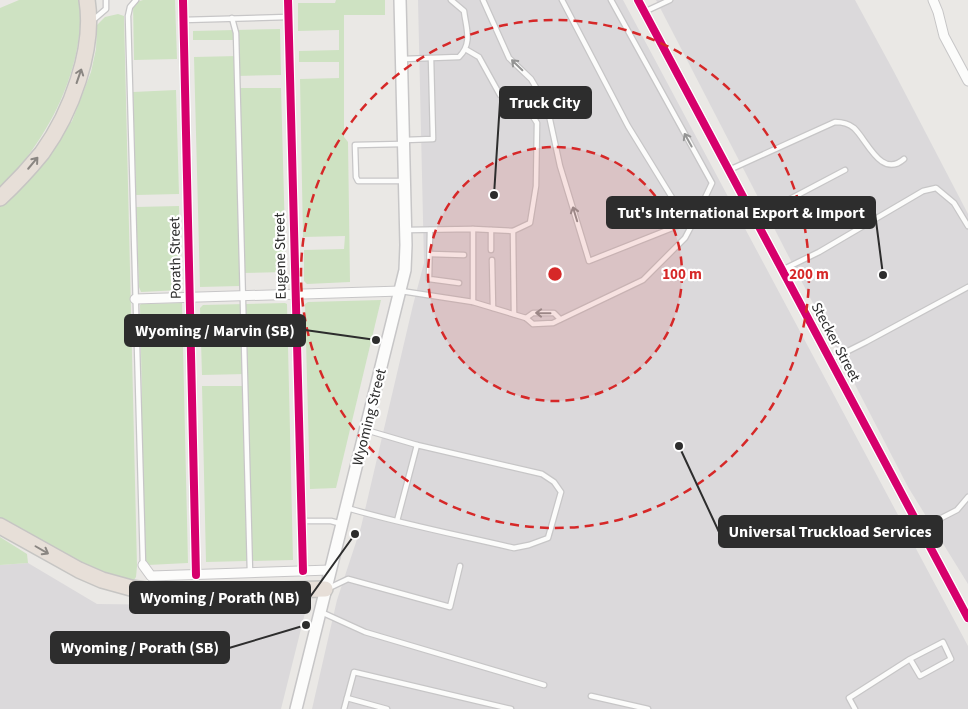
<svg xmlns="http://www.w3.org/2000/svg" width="968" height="709" viewBox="0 0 968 709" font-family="'Source Sans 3',sans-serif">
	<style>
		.industrial { fill: #dbd9db }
		.green { fill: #cee2c2 }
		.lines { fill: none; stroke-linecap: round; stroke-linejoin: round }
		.lane-casing { stroke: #c7c6c7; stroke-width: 7 }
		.street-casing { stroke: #c7c6c7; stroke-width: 11 }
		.secondary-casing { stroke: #c7c6c7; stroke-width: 14 }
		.highway-casing { stroke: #c6c5c3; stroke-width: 18 }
		.lane { stroke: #fcfcfb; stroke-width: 4.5 }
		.street { stroke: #fcfcfb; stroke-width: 9 }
		.secondary { stroke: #fcfcfb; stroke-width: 11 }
		.highway { stroke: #e7dfd8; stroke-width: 15 }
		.cycleway-casing { stroke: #fff; stroke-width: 11 }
		.cycleway { stroke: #d6006c; stroke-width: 8 }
		.oneway { stroke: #949494 }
		.oneway2 { stroke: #8a8682 }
		.ring { fill: none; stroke: #d62828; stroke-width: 2.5; stroke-dasharray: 9 6 }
		.labels { text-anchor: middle; stroke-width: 4.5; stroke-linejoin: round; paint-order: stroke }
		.street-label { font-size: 15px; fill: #2d2d2d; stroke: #fff }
		.centre { fill: #d62828; stroke: #fff; stroke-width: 2.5 }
		.ring-label { font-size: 15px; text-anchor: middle; font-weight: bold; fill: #d62828; stroke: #fff; stroke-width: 4.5; stroke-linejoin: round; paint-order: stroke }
		.leader { fill: none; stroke: #2d2d2d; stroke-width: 2 }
		.callout-dot { fill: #2d2d2d; stroke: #fff; stroke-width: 2 }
		.callout { fill: #2d2d2d; stroke: #2d2d2d; stroke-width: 2 }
		.callout-label { font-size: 16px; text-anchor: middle; font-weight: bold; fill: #fff }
	</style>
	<rect width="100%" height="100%" fill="#eae8e5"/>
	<g class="industrial">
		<path d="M418,0H623L968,646V709H312L337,600L361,527L413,305L424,263Z"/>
		<path d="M656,0H855L893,70L968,214V584L908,487Z"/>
		<path d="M28,563L97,604L182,605L260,600L289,596L300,598L305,603L306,609L281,709H0V565Z"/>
	</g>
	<g class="green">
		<path d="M19,0H80C85,69 48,140 0,188V8Z"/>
		<path d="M143,0H175L177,59L134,60L133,3Z"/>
		<path d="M336,0H385V15H344V137L348,142L350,282L307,284L304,281V250L344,249L345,236L303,237L300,79L339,78V62H299V51L339,50V30L298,31V3H335Z"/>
		<path d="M118,14L124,16L137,566L136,577L133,581L99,572L73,561L0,518V206L40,166L72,121L91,72L96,49L97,25L105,17Z"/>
		<path d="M280,29L281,75L236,76V88H281L286,272L241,273L240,286L200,287L194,57L238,56V40H193V31Z"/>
		<path d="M176,90L179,194L136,195L133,92Z"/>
		<path d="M179,206L180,290L141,292L139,287L136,207Z"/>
		<path d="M381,300L336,488L310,489L305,304L308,302Z"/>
		<path d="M182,303L188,563L148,565L144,557L140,447L142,399L140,305L141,304Z"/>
		<path d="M285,303L287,304L293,560L206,562L202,386H247L246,374L202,375L200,308L203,305Z"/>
		<path d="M0,537L27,554L28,563L0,565Z"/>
	</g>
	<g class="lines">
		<defs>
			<g id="lane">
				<path d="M136,0L130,7L128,16L143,565"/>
				<path d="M483,0L509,58L531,79L547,106L560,166L589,261L695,219"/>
				<path d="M562,0L628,126L687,222"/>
				<path d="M644,12L670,0"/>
				<path d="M232,18L236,33L250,573"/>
				<path d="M183,20L288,17"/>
				<path d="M92,21L106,9V0"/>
				<path d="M467,50L479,57L500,95L525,104L537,123L536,186L530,223L513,231L473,229"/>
				<path d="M403,59L459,57C473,43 466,28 464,11L451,0"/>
				<path d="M405,140L433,139L431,58"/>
				<path d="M402,144L355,145L356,177L358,181H403"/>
				<path d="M729,170L835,122C842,122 848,123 854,128C867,140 881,179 904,159"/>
				<path d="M754,218L845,170"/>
				<path d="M407,230L473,229V302"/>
				<path d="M430,230L429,279L459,283"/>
				<path d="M491,230V250"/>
				<path d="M513,231L514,314"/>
				<path d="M430,254L464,255"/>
				<path d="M492,260L493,308"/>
				<path d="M782,270L819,252L923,191L936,188L954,203L968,226"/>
				<path d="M401,291L473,302L526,318L533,324L553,323L643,280L685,238L695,219L712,183L611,0"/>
				<path d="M526,318L533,313H554L560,319"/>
				<path d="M830,360L866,342L968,287"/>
				<path d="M366,430L417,445"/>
				<path d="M347,508C402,524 458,535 514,548L529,545L548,538L561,492L554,482L542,474L417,445L397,521"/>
				<path d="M301,521H331L342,524"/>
				<path d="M920,529L957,510L968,497"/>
				<path d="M329,588L348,579L450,607L460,566"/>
				<path d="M321,612L365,632L544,685"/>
				<path d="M591,696L648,709"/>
				<path d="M347,698L387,709"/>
				<path d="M344,709L354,672L511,709"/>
				<path d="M855,709L849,698L910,659L943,642L951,659L920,676L910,659"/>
			</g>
			<g id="street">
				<path d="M183,0L196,575"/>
				<path d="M288,0L303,571"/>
				<path d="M638,0L968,618"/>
				<path d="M933,0L938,12L944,36L968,81"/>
				<path d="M135,299L401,291"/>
				<path d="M143,565L151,576L330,570"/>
			</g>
			<path id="secondary" d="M296,709L405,270L406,245L400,0"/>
			<g id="highway">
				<path d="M0,198C15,184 29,169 42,153C71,113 95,49 87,0"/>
				<path d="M0,526L79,570L102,580L131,588L169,593L325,589"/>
			</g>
		</defs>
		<use href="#lane" class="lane-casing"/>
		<use href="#street" class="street-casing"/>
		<use href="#secondary" class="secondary-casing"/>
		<use href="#highway" class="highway-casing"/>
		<use href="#lane" class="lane"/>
		<use href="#street" class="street"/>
		<use href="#secondary" class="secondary"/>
		<use href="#highway" class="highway"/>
		<defs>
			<g id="cycleway">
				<path d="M183,0L196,575"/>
				<path d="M288,0L303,571"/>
				<path d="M638,0L968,618"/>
			</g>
		</defs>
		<use href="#cycleway" class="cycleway-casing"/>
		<use href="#cycleway" class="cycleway"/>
	</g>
	<defs><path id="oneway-shaft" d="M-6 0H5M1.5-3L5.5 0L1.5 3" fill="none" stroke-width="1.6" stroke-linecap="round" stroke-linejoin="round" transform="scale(1.25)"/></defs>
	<g class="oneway">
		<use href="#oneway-shaft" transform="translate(517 65) rotate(-136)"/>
		<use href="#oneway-shaft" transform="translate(688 140) rotate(-119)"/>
		<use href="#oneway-shaft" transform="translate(575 214) rotate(-107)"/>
		<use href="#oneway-shaft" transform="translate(543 313) rotate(-179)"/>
	</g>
	<g class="oneway2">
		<use href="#oneway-shaft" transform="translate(79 76) rotate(-71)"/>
		<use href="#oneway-shaft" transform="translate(33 163) rotate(-50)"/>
		<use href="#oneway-shaft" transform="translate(42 550) rotate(30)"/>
	</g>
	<circle cx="555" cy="274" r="127" fill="#d62828" fill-opacity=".12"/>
	<g class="ring">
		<circle cx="555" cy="274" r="127"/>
		<circle cx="555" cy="274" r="254"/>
	</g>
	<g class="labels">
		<g class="street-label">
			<text transform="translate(280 256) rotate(-91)" y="5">Eugene Street</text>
			<text transform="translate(175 258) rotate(-91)" y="5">Porath Street</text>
			<text transform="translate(836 342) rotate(62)" y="5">Stecker Street</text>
			<text transform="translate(369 417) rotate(-76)" y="5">Wyoming Street</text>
		</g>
	</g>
	<circle cx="555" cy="274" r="8" class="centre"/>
	<g class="ring-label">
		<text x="682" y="279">100 m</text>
		<text x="809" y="279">200 m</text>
	</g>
	<path class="leader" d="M494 195L500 102M883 275L875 213M376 340L305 330M679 446L719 532M355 534L310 597M306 625L229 648"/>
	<g class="callout-dot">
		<circle cx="494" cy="195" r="5"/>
		<circle cx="883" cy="275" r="5"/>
		<circle cx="376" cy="340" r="5"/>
		<circle cx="679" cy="446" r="5"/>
		<circle cx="355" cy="534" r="5"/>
		<circle cx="306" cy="625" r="5"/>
	</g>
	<g class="callout">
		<rect x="500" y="87" width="91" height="31" rx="5"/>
		<rect x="607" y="197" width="268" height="31" rx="5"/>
		<rect x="125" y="315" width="180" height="31" rx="5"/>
		<rect x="719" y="516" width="223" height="31" rx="5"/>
		<rect x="130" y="582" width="180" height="31" rx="5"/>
		<rect x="51" y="632" width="178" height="31" rx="5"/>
	</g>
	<g class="callout-label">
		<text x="545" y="108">Truck City</text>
		<text x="741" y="218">Tut's International Export &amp; Import</text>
		<text x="215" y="336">Wyoming / Marvin (SB)</text>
		<text x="830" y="537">Universal Truckload Services</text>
		<text x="220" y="603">Wyoming / Porath (NB)</text>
		<text x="140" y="653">Wyoming / Porath (SB)</text>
	</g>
</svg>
